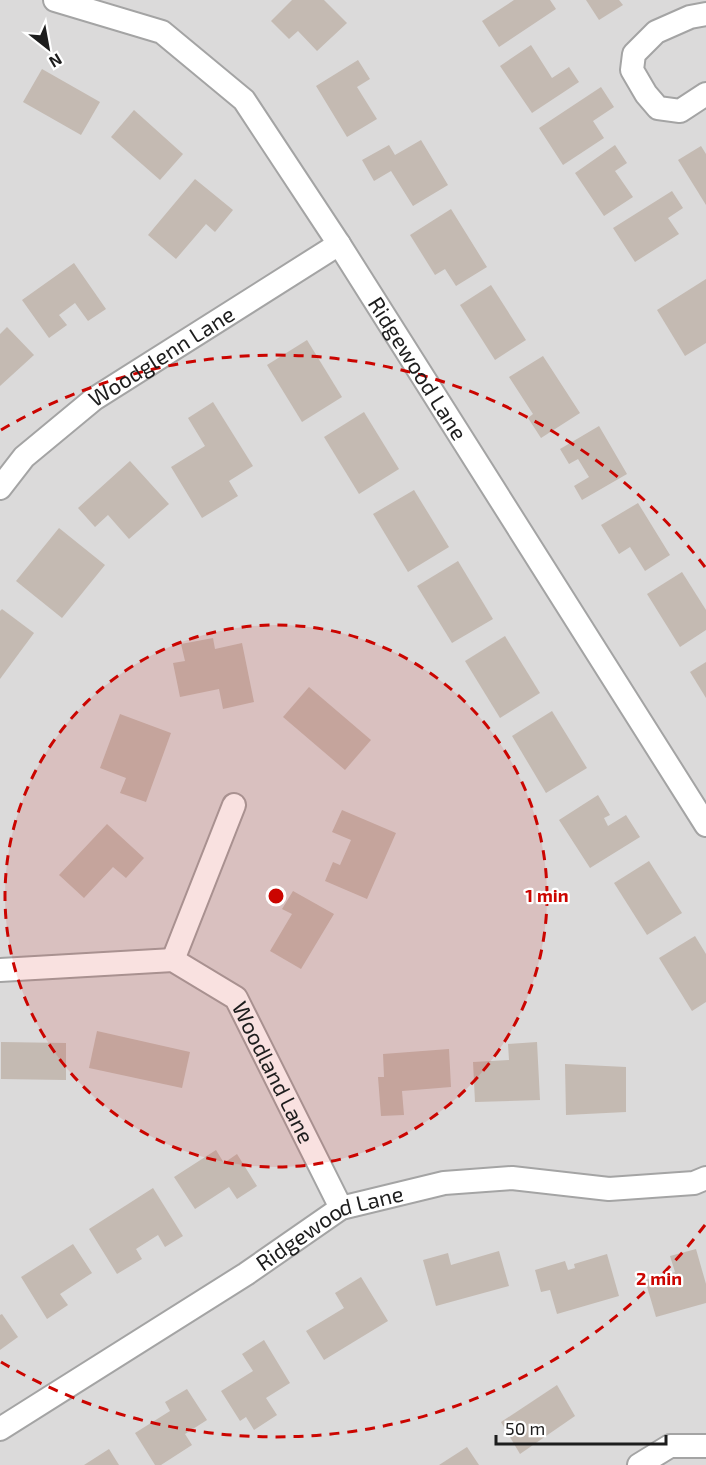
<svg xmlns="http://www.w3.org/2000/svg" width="706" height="1465" viewBox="0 0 706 1465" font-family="'Exo 2',sans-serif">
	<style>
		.residential { fill: #dbdada }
		.building { fill: #c4bab2 }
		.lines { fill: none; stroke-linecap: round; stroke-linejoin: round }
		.street-casing { stroke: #a4a4a4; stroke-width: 26 }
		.street { stroke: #fff; stroke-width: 22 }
		.ring { fill: none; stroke: #cb0500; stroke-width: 3; stroke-dasharray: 10 8 }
		.labels { text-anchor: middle; stroke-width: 4.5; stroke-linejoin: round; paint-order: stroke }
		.street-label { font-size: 22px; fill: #1d1d1d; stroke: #fff }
		.centre { fill: #cb0500; stroke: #fff; stroke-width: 3 }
		.ring-label { font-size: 18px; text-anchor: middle; font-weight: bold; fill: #cb0500; stroke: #fff; stroke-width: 4.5; stroke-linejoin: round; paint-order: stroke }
	</style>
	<rect width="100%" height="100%" fill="#efebe3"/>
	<rect class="residential" x="0" y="0" width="706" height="1465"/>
	<g class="building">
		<path d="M292,0H324L347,23L317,51L298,31L289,39L271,21Z"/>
		<path d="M514,0H550L556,9L499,47L482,21Z"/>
		<path d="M586,0H619L623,5L599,20Z"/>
		<path d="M531,45L552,78L569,67L579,82L532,113L500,66Z"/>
		<path d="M358,60L370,79L357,87L377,119L347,137L316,86Z"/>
		<path d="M42,69L100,102L81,135L23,102Z"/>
		<path d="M601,87L614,107L593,121L604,138L563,165L539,128Z"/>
		<path d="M134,110L183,154L160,180L111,137Z"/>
		<path d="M421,140L448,185L413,206L391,171L374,181L362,160L389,145L395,155Z"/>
		<path d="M615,145L627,163L615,171L633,197L604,216L575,173Z"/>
		<path d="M701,146L706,154V205L678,160Z"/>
		<path d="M195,179L233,210L215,232L206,224L176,259L148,235Z"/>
		<path d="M672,191L683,208L668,218L679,234L635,262L613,228Z"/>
		<path d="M451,209L487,267L456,286L445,269L435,275L410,235Z"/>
		<path d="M74,263L106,309L88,321L75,303L59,315L67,325L49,338L22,300Z"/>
		<path d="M706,279V343L685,356L657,310Z"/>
		<path d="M491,285L526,340L495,360L460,305Z"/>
		<path d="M7,327L34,355L0,386V334Z"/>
		<path d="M307,340L342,397L302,422L267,365Z"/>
		<path d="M543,356L580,413L541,438L528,418L533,414L509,377Z"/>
		<path d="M213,402L253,466L229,481L238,496L202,518L171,467L205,446L188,418Z"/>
		<path d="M364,412L399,469L359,494L324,437Z"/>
		<path d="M599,426L627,474L582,500L574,486L589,477L578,459L569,464L560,449Z"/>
		<path d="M130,461L169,504L129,539L108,515L95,527L78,508Z"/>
		<path d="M414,490L449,547L408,572L373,514Z"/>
		<path d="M638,503L670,555L645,571L630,547L619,554L601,525Z"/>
		<path d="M59,528L105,565L62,618L16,581Z"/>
		<path d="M458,561L493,619L452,643L417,586Z"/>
		<path d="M682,572L706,610V630L680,647L647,594Z"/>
		<path d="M2,609L34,633L0,679V611Z"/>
		<path d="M505,636L540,693L500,718L465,661Z"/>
		<path d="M213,638L215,649L242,643L254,702L223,709L219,689L180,697L173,663L185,661L181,644Z"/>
		<path d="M706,662V698L690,672Z"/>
		<path d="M309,687L371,740L345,770L283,717Z"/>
		<path d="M552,711L587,768L546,793L512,736Z"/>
		<path d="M120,714L171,733L146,802L120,793L126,778L100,768Z"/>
		<path d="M598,795L610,815L604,818L608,826L626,815L640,837L590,868L559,820Z"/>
		<path d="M342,810L396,833L367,899L325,881L333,862L340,865L351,840L332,832Z"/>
		<path d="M107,824L144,858L126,878L113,867L84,898L59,875Z"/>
		<path d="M649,861L682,913L647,935L614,883Z"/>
		<path d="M293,891L334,914L301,969L270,951L292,914L282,909Z"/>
		<path d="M695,936L706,954V1002L692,1011L659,958Z"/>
		<path d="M97,1031L190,1052L182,1088L89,1068Z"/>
		<path d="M1,1042L66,1043V1080L1,1079Z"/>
		<path d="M537,1042L540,1100L475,1102L473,1062L509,1060L508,1044Z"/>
		<path d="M449,1049L451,1087L402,1091L404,1115L381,1116L378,1077H384L383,1054Z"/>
		<path d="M565,1064L626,1067V1112L566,1115Z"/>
		<path d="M216,1150L224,1163L237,1154L257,1186L237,1199L229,1187L195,1209L174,1177Z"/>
		<path d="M153,1188L183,1236L165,1247L158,1235L136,1249L142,1259L117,1274L89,1229Z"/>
		<path d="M73,1244L92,1273L60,1294L68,1305L47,1319L21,1277Z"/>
		<path d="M696,1249L706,1284V1303L656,1317L645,1280L675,1272L670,1256Z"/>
		<path d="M499,1251L509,1286L436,1306L423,1260L448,1253L451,1265Z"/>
		<path d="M607,1254L619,1296L557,1314L550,1290L541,1292L535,1270L565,1261L568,1270L575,1268L574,1264Z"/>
		<path d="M361,1277L388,1321L324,1360L306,1331L344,1308L335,1293Z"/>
		<path d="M2,1314L18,1337L0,1350V1315Z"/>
		<path d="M264,1340L290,1383L266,1398L277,1415L254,1430L246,1417L240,1421L221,1391L253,1371L242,1354Z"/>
		<path d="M557,1385L575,1416L520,1454L501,1422Z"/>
		<path d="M187,1389L207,1420L185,1434L192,1445L161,1465H155L135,1433L170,1411L165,1402Z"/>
		<path d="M467,1447L479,1465H439Z"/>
		<path d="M109,1449L119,1465H84Z"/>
	</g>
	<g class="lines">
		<defs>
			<g id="street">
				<path id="s1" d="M55,0L162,32L244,100L339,244L706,825"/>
				<path d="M706,14L690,17L656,32L634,54L632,70L646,94L658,108L680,111L706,94"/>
				<path id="s2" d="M0,488L24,457L94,399L339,244"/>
				<path d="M173,960L234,805"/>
				<path id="s3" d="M0,970L173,960L236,998L341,1208"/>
				<path id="s4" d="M0,1429L246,1274L341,1208L444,1183L512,1178L609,1189L694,1183L706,1178"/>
				<path d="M639,1465L670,1446H706"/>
			</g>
		</defs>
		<use href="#street" class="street-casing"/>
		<use href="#street" class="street"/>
	</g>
	<circle cx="276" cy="896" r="271" fill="#cb0500" fill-opacity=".12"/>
	<g class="ring">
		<circle cx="276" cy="896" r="271"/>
		<path d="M705 1225A541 541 0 0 1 1 1362M1 430A541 541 0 0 1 705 567"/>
	</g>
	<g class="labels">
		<g class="street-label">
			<text dy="8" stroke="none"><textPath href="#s2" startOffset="210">Woodglenn Lane</textPath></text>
			<text dy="8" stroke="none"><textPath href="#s1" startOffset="538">Ridgewood Lane</textPath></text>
			<text dy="8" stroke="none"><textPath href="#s3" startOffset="330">Woodland Lane</textPath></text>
			<text dy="8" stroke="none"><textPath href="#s4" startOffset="388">Ridgewood Lane</textPath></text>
		</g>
	</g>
	<circle cx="276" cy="896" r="9" class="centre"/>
	<g class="ring-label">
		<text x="547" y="902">1 min</text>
		<text x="659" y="1285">2 min</text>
	</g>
	<g transform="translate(48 48) rotate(149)" stroke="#ffffff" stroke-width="4.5" paint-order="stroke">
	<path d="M0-4.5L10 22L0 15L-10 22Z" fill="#1d1d1d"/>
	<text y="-9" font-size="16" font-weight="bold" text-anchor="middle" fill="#1d1d1d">N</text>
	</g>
	<path d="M496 1435v9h170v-9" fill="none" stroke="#1d1d1d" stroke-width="3"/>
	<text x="505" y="1435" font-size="18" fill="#1d1d1d" stroke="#ffffff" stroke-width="4.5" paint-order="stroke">50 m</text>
</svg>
